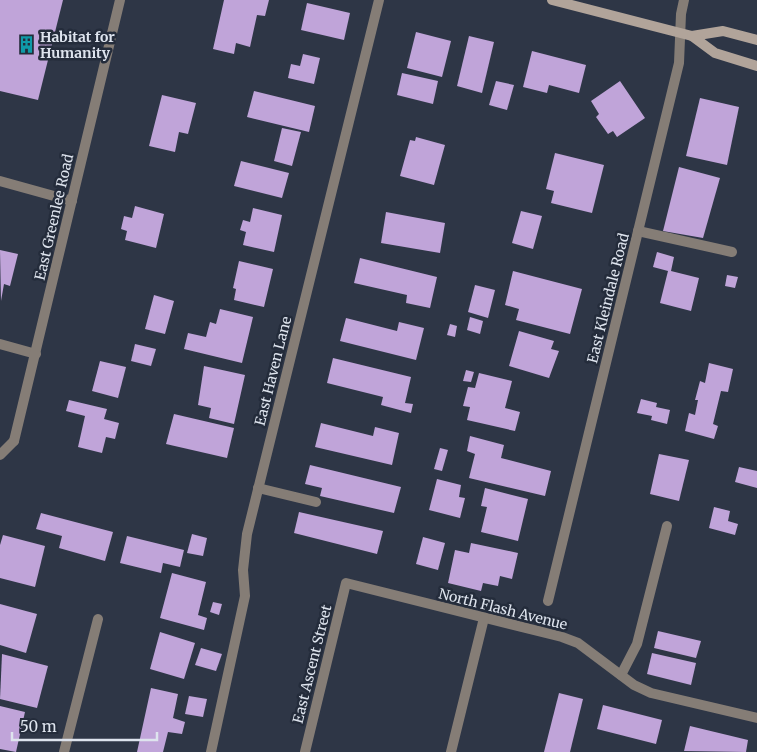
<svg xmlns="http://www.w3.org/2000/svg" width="757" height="752" viewBox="0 0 757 752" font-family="Merriweather,serif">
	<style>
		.building { fill: #c0a4d9 }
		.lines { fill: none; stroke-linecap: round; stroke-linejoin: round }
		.lane { stroke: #857d76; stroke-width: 10 }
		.street { stroke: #857d76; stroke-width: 10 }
		.secondary { stroke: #b1a49a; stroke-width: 10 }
		.labels { text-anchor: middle; stroke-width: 5; stroke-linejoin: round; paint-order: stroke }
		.poi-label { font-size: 14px; font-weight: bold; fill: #dee4ee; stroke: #242c3b; text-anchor: start }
		.street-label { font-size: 14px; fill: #dee4ee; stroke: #242c3b }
	</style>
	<rect width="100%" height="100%" fill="#2e3646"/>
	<g class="building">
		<path d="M0,0H63L38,100L0,91Z"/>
		<path d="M224,0H269L265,16L257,15L250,47L236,43L234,54L213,49Z"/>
		<path d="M307,3L350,13L344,40L301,30Z"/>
		<path d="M416,32L451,41L442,77L407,68Z"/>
		<path d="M469,36L494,42L482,93L457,86Z"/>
		<path d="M532,51L586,65L579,93L549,85L547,93L523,87Z"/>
		<path d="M303,54L320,58L314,84L288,78L291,64L300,66Z"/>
		<path d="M402,73L438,81L433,104L397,95Z"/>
		<path d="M496,81L514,85L507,110L489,105Z"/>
		<path d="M620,81L645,118L617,137L613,131L608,134L596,117L599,114L591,101Z"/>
		<path d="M254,91L315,106L309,132L247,117Z"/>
		<path d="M162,95L196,103L188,134L179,132L175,152L149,146Z"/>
		<path d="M700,98L739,107L727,165L686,156Z"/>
		<path d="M282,128L301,132L292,166L274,161Z"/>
		<path d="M416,137L445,145L434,185L400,176L410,140L415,141Z"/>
		<path d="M555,153L604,165L592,213L551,203L554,191L546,189Z"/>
		<path d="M241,161L289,173L282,198L234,186Z"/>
		<path d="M679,167L720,178L703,238L663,231Z"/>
		<path d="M135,206L164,214L156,248L125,240L127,231L121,229L124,216L132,218Z"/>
		<path d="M253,208L282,215L274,252L243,245L246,232L240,230L243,220L250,222Z"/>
		<path d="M521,211L542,216L533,249L512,243Z"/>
		<path d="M386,212L445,223L440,253L381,243Z"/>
		<path d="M0,250L18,254L10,286L4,284L1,301Z"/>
		<path d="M657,252L674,257L671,271L699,278L691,311L660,303L668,271L653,267Z"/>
		<path d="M360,258L437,277L430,308L406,303L407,295L354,283Z"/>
		<path d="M239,261L273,269L264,307L234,300L236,289L233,288Z"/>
		<path d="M513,271L582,289L570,334L516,320L519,309L505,305Z"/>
		<path d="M727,275L738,277L735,288L725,286Z"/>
		<path d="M475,285L495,290L488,318L468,312Z"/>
		<path d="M154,295L174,301L165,334L145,329Z"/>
		<path d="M220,309L253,317L242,363L184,349L188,333L206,337L210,322L216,324Z"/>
		<path d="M470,317L483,321L480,334L467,330Z"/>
		<path d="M346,318L397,331L399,322L424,328L416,360L340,341Z"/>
		<path d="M450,324L457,326L455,337L447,335Z"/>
		<path d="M519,331L554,341L551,349L559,351L549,378L509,366Z"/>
		<path d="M135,344L156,349L151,366L131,361Z"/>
		<path d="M333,358L411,377L405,403L413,404L411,413L381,405L383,397L327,383Z"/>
		<path d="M100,361L126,367L118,398L92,391Z"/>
		<path d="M709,363L733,369L728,392L721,391L713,424L718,426L714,439L685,431L689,413L695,415L698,400H695L700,381L705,383Z"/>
		<path d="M204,366L245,375L234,424L209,418L211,408L198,405Z"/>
		<path d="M466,370L474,372L471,382L463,381Z"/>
		<path d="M479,373L512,381L505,408L520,412L515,431L467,420L470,407L463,406L468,387L475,388Z"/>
		<path d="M641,399L657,403L656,407L670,410L667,424L651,420L652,416L637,413Z"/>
		<path d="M69,400L107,409L104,419L119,423L115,439L106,437L102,453L78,447L85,416L66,411Z"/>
		<path d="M174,414L234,428L227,458L166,444Z"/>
		<path d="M321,423L373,436L375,427L399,433L392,465L315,447Z"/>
		<path d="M470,436L504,445L501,458L551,471L545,496L469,478L475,454L467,451Z"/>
		<path d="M440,448L448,450L442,471L434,469Z"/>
		<path d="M659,454L689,460L679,501L650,494Z"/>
		<path d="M310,465L401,487L394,513L320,496L322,488L305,484Z"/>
		<path d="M739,467L757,471V488L735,482Z"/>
		<path d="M437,479L461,485L459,497L465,498L460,518L429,510Z"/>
		<path d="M485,488L528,499L518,541L481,532L487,507L481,506Z"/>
		<path d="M714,507L730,511L728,521L738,524L735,535L709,528Z"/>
		<path d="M299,512L383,531L377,554L294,533Z"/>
		<path d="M41,513L113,532L105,561L59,548L62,536L36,529Z"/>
		<path d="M192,534L207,538L203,556L187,553Z"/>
		<path d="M3,535L45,546L35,587L0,578V545Z"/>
		<path d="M127,536L184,550L180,567L163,563L161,573L120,563Z"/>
		<path d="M423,537L445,543L438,570L416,564Z"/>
		<path d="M471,543L518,553L512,579L500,576L498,586L483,583L481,591L448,583L455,550L469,553Z"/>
		<path d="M172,573L206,582L198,615L207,618L204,630L160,618Z"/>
		<path d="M213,602L222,604L219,615L210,612Z"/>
		<path d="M0,604L37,614L26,653L0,645Z"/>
		<path d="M658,631L701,641L696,658L654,648Z"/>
		<path d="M160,632L195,643L184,679L150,669Z"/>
		<path d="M201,648L222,654L216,671L195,665Z"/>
		<path d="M652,653L696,663L691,685L647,674Z"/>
		<path d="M2,654L48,666L37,708L0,699Z"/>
		<path d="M151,688L178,694L173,718L185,722L182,734L168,732L163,752H137Z"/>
		<path d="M559,693L583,699L570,752H544Z"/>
		<path d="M189,696L207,699L203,717L185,714Z"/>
		<path d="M603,705L662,720L656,744L597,729Z"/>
		<path d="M0,706L25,712L16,752L0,749Z"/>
		<path d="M690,726L748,740L746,752L684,751Z"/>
	</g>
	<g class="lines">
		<g class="lane">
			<path d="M0,181L72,201"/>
			<path d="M638,231L732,252"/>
			<path d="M0,455L14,441"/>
			<path d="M258,488L316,502"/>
		</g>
		<g class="street">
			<path d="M0,344L36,354"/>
			<path d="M14,441L120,0"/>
			<path d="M548,601L679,63L681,14L684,0"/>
			<path d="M621,675L637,644L667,526"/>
			<path d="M64,752L98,619"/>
			<path d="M211,752L245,596L243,570L247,534L379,0"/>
			<path d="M305,752L346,583L562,637L578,643L634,685L651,693L757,718"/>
			<path d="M451,752L484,618"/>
		</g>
		<g class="secondary">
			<path d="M552,0L692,36L723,31L757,40"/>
			<path d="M692,36L715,53L757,66"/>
		</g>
	</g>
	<defs>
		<symbol id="building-bare" viewBox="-9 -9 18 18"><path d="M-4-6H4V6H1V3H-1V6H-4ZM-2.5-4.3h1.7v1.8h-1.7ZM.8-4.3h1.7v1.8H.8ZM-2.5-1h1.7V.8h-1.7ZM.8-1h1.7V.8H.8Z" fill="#0f9aa8" stroke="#242c3b" stroke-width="2.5" paint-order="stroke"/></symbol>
	</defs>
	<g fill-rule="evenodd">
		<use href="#building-bare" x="14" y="32" width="25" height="25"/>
	</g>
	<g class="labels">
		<g class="poi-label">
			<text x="40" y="42">Habitat for<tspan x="40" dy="16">Humanity</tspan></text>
		</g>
		<g class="street-label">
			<text transform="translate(54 217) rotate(-77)" y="5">East Greenlee Road</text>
			<text transform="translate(608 298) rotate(-76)" y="5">East Kleindale Road</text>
			<text transform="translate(273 371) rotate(-76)" y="5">East Haven Lane</text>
			<text transform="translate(503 609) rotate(14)" y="5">North Flash Avenue</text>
			<text transform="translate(312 664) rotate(-76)" y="5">East Ascent Street</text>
		</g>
	</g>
	<path d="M12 732v8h145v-8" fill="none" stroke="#dee4ee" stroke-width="2.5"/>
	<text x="20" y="732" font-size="15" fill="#dee4ee" stroke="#242c3b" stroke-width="4" paint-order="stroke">50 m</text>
</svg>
